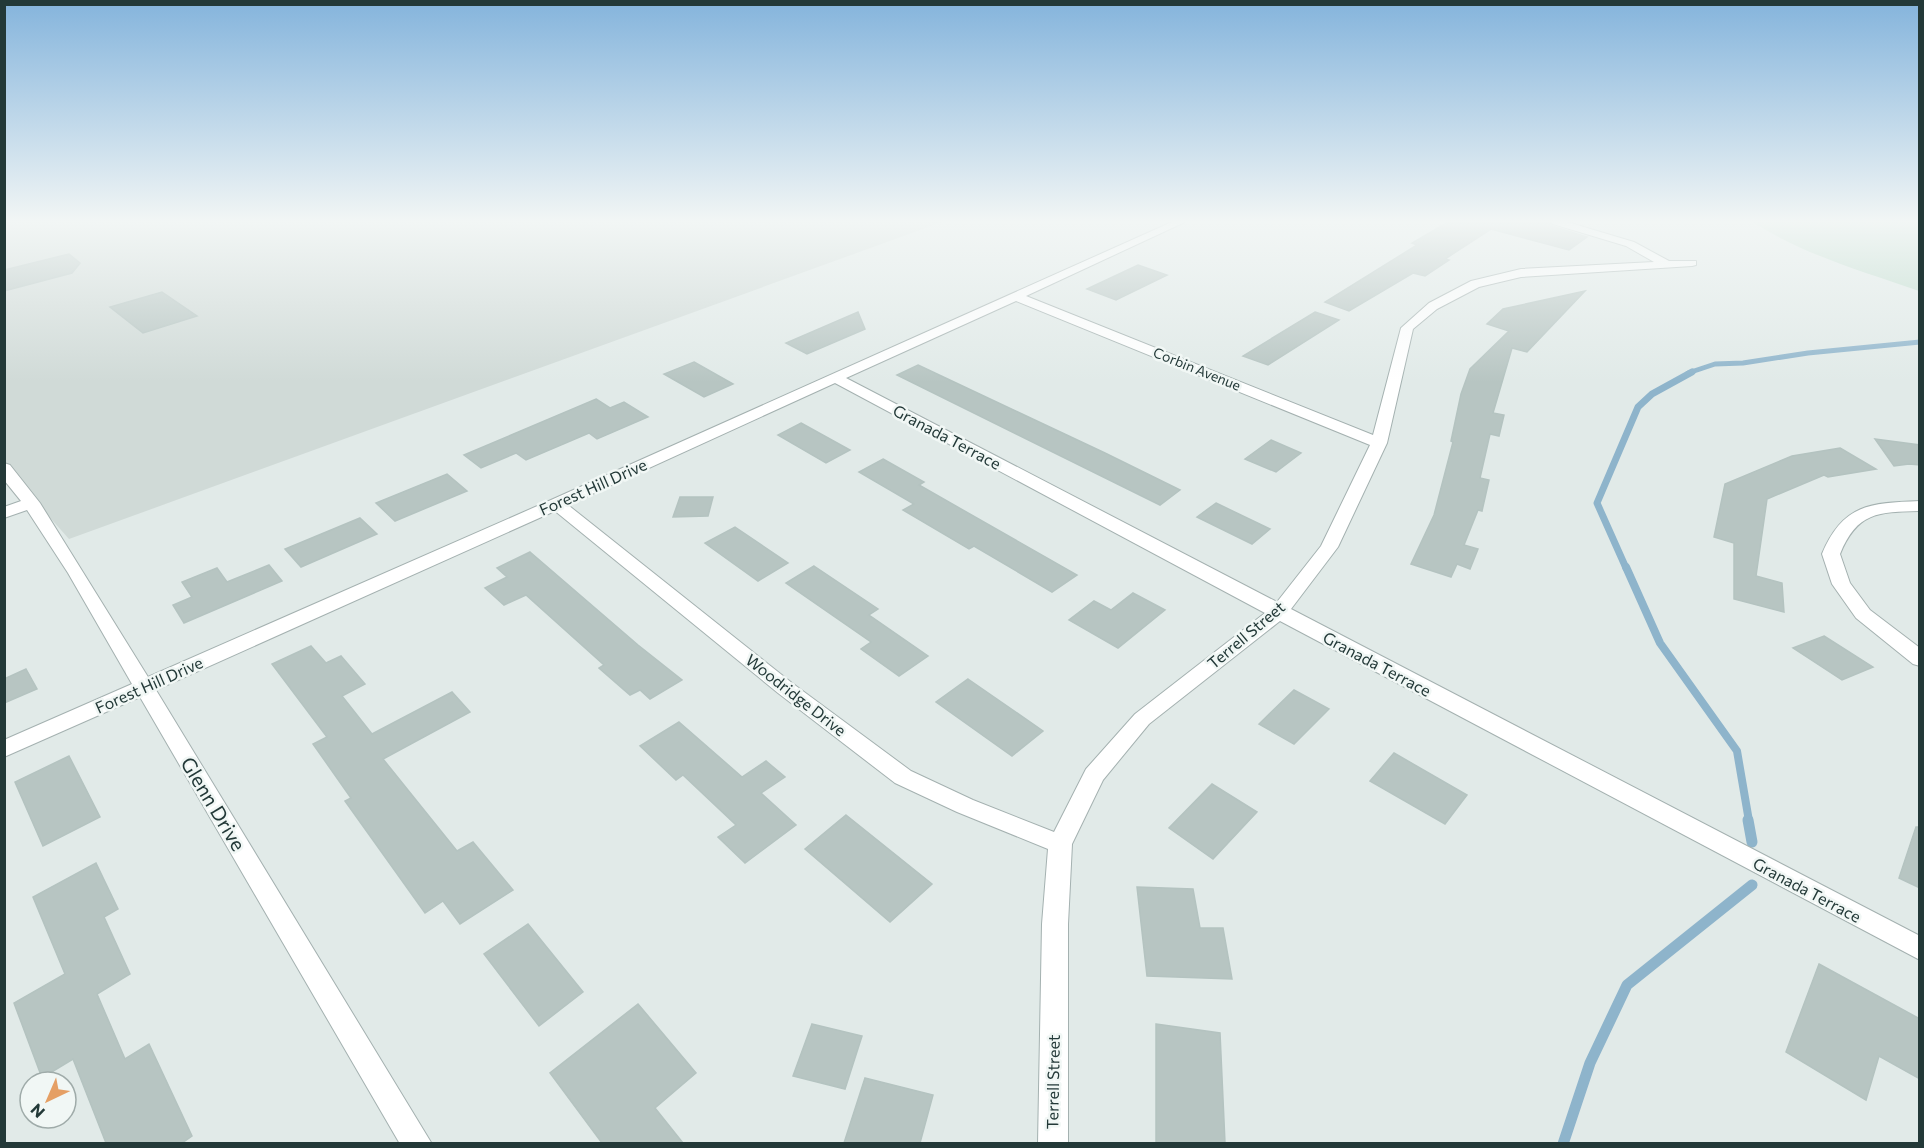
<svg xmlns="http://www.w3.org/2000/svg" width="1924" height="1148" viewBox="0 0 1924 1148" font-family="Commissioner,sans-serif">
	<style>
		.built { fill: #d0dad7 }
		.green { fill: #bcdaca }
		.lines { fill: none; stroke-linecap: round; stroke-linejoin: round }
		.stream-far3 { stroke: #8eb4cb; stroke-width: 5 }
		.stream-far2 { stroke: #8eb4cb; stroke-width: 7 }
		.stream-far1 { stroke: #8eb4cb; stroke-width: 8 }
		.stream { stroke: #8eb4cb; stroke-width: 11 }
		.building { fill: #b7c5c2; stroke: #b4c3c0; stroke-width: 1.5 }
		.minor-casing { stroke: #a4b1b0; stroke-width: 2 }
		.minor { fill: #fff; fill-rule: evenodd }
		.labels { text-anchor: middle; stroke-width: 5; stroke-linejoin: round; paint-order: stroke }
		.far-street-label { font-size: 14px; fill: #233938; stroke: #f1f7f5 }
		.street-label { font-size: 16px; fill: #233938; stroke: #f1f7f5 }
		.near-street-label { font-size: 20px; fill: #233938; stroke: #f1f7f5 }
	</style>
	<rect width="100%" height="100%" fill="#e1eae8"/>
	<path class="built" d="M4,222H942L69,539L5,467Z"/>
	<path class="green" d="M1753,222H1919V291C1862,271 1804,255 1753,222Z"/>
	<g class="lines">
		<path class="stream-far3" d="M1688,373L1715,364L1743,363L1808,353L1920,342"/>
		<path class="stream-far2" d="M1626,568L1597,503L1638,407L1652,394L1692,372"/>
		<path class="stream-far1" d="M1626,567L1660,643L1737,751L1749,821"/>
		<g class="stream">
			<path d="M1748,820L1752,842"/>
			<path d="M1563,1144L1590,1063L1627,985L1752,885"/>
		</g>
	</g>
	<g class="building">
		<path d="M1448,222H1550L1552,226L1587,237L1569,250L1491,229L1445,259L1449,260L1425,276L1413,273L1349,311L1325,302L1417,245L1412,243Z"/>
		<path d="M69,254L80,263L72,273L4,291V270Z"/>
		<path d="M1138,265L1167,275L1116,300L1087,289Z"/>
		<path d="M1585,291L1527,352L1512,348L1493,413L1504,415L1499,436L1490,434L1480,478L1489,480L1482,511L1478,510L1464,545L1478,549L1470,569L1457,564L1451,577L1411,564L1434,515L1453,442L1451,441L1461,394L1470,369L1509,331L1487,324L1503,309Z"/>
		<path d="M162,292L197,316L143,333L110,307Z"/>
		<path d="M858,312L865,329L807,354L786,343Z"/>
		<path d="M1315,312L1339,320L1268,365L1243,356Z"/>
		<path d="M694,362L733,384L704,397L664,374Z"/>
		<path d="M918,365L1105,453L1180,490L1160,505L897,375Z"/>
		<path d="M596,399L610,408L624,402L648,417L597,439L589,433L526,460L516,453L481,468L464,455Z"/>
		<path d="M801,423L850,450L826,463L778,435Z"/>
		<path d="M1875,439L1920,445V465L1909,464L1894,466Z"/>
		<path d="M1271,440L1301,453L1276,472L1245,459Z"/>
		<path d="M1840,448L1876,469L1828,477L1824,475L1767,499L1756,576L1782,583L1784,612L1734,599V543L1714,537L1725,484L1792,456Z"/>
		<path d="M883,459L924,482L919,485L1077,575L1052,592L974,546L969,549L903,510L914,504L859,472Z"/>
		<path d="M447,474L467,491L395,521L376,503Z"/>
		<path d="M680,497H713L708,516L673,517Z"/>
		<path d="M1216,503L1270,529L1252,544L1197,517Z"/>
		<path d="M360,518L377,534L301,567L285,549Z"/>
		<path d="M735,527L788,563L758,581L705,543Z"/>
		<path d="M530,552L638,645L682,680L650,699L640,690L630,695L599,668L604,665L526,595L504,605L485,588L507,577L497,568Z"/>
		<path d="M269,565L282,581L184,623L173,605L192,597L182,582L217,568L227,582Z"/>
		<path d="M814,566L878,609L869,615L928,656L899,676L861,649L871,642L786,583Z"/>
		<path d="M1133,593L1165,610L1118,648L1069,620L1094,601L1111,610Z"/>
		<path d="M1824,636L1873,667L1842,680L1793,648Z"/>
		<path d="M311,646L326,663L341,656L365,684L342,696L372,734L452,692L470,712L383,759L457,851L473,842L513,890L460,924L443,901L425,913L345,801L351,798L313,744L327,737L272,664Z"/>
		<path d="M26,669L37,689L4,703V679Z"/>
		<path d="M968,679L1043,731L1012,756L936,702Z"/>
		<path d="M1294,690L1329,709L1294,744L1259,724Z"/>
		<path d="M679,722L742,777L766,761L785,777L761,793L796,825L745,863L718,837L736,825L683,775L676,780L640,746Z"/>
		<path d="M1394,753L1467,795L1445,824L1370,781Z"/>
		<path d="M69,756L100,817L43,846L15,782Z"/>
		<path d="M1212,784L1257,812L1213,859L1169,828Z"/>
		<path d="M846,815L932,884L890,922L805,849Z"/>
		<path d="M1916,827H1920V888L1899,878Z"/>
		<path d="M96,863L118,909L104,917L130,974L97,994L125,1059L149,1044L192,1136L182,1143H106L73,1059L42,1078L14,1003L65,974L33,897Z"/>
		<path d="M1137,887L1193,889L1200,928H1223L1232,979L1147,976Z"/>
		<path d="M528,924L583,992L539,1026L484,954Z"/>
		<path d="M1819,964L1920,1019V1079L1879,1056L1866,1100L1786,1052Z"/>
		<path d="M638,1004L696,1073L655,1108L683,1143H602L550,1073Z"/>
		<path d="M812,1024L862,1036L845,1089L793,1076Z"/>
		<path d="M1156,1024L1220,1033L1225,1143H1156Z"/>
		<path d="M865,1078L933,1095L920,1143H844Z"/>
	</g>
	<g class="lines">
		<defs>
			<g id="minor">
				<path d="M1172,222H1185L1026,296L1373,435L1401,328L1429,303L1471,281L1521,269L1654,262L1626,246L1553,224L1552,222H1567L1634,242L1669,261H1696V265L1692,266L1521,277L1479,287L1437,309L1413,329L1387,443L1338,547L1291,609L1920,936V960L1280,621L1149,724L1103,780L1072,844L1068,924V1144H1038L1042,924L1048,849L957,812L895,783L778,693L555,511L156,690L432,1144H400L140,697L4,757V740L132,684L68,573L27,510L4,518V507L21,501L4,480V463L10,465L40,503L148,677L551,500ZM1016,301L1370,445L1321,546L1277,602L846,378ZM835,383L1265,613L1135,714L1086,769L1054,832L973,800L911,771L792,683L568,505Z"/>
				<path d="M1920,501V511C1878,512 1857,512 1840,554L1850,583L1870,610L1920,648V666L1913,664L1856,618L1832,584L1822,554C1843,504 1870,503 1920,501Z"/>
			</g>
		</defs>
		<use href="#minor" class="minor-casing"/>
		<use href="#minor" class="minor"/>
	</g>
	<linearGradient id="sky" x2="0" y2="1"><stop stop-color="#84b4dc"/><stop offset="0.58" stop-color="#f2f6f5"/><stop offset="1" stop-color="#f2f6f5" stop-opacity="0"/></linearGradient>
	<rect width="1924" height="382" fill="url(#sky)"/>
	<g class="labels">
		<g class="far-street-label">
			<text transform="translate(1197 369) rotate(22)" y="5">Corbin Avenue</text>
		</g>
		<g class="street-label">
			<text transform="translate(947 437) rotate(28)" y="6">Granada Terrace</text>
			<text transform="translate(593 487) rotate(-24)" y="6">Forest Hill Drive</text>
			<text transform="translate(1246 635) rotate(-40)" y="6">Terrell Street</text>
			<text transform="translate(1377 664) rotate(28)" y="6">Granada Terrace</text>
			<text transform="translate(149 685) rotate(-24)" y="6">Forest Hill Drive</text>
			<text transform="translate(796 695) rotate(38)" y="6">Woodridge Drive</text>
			<text transform="translate(1807 890) rotate(28)" y="6">Granada Terrace</text>
			<text transform="translate(1053 1082) rotate(-89)" y="6">Terrell Street</text>
		</g>
		<g class="near-street-label">
			<text transform="translate(213 804) rotate(59)" y="7">Glenn Drive</text>
		</g>
	</g>
	<rect width="1924" height="1148" fill="none" stroke="#233938" stroke-width="12"/>
	<g transform="translate(48 1100) rotate(224)"><circle r="28" fill="#f1f7f5" stroke="#9faba9" stroke-width="1.5"/>
	<path d="M0-4.5L10 22L0 15L-10 22Z" fill="#e59f64"/>
	<text y="-9" font-size="16" font-weight="bold" text-anchor="middle" fill="#233938">N</text>
	</g>
</svg>
